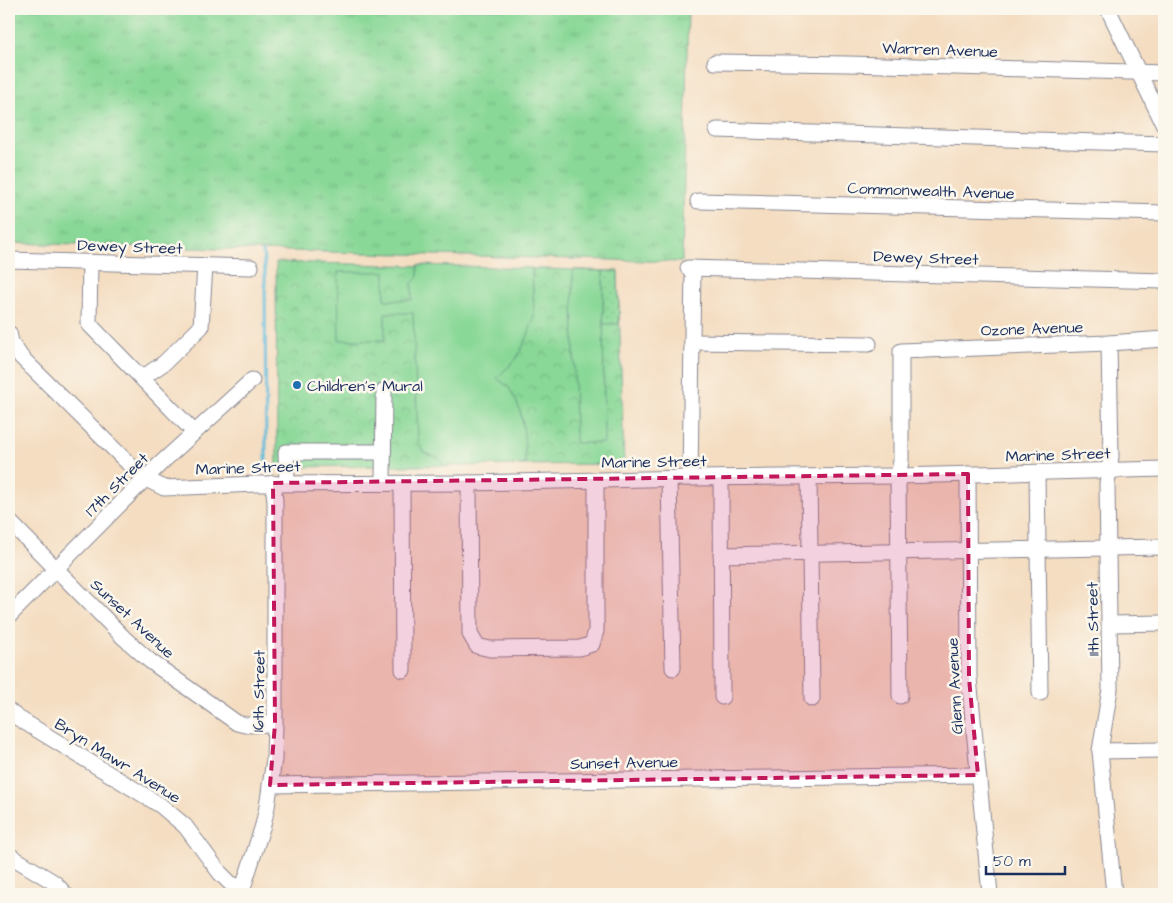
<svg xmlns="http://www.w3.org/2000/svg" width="1173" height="903" viewBox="0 0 1173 903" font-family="'Architects Daughter',sans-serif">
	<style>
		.grass { fill: url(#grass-tufts); stroke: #52847a }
		.park { fill: url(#park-crowns); stroke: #52847a }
		.garden { fill: url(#garden-dots); stroke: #52847a }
		.pitch { fill: #89d897; stroke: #52847a }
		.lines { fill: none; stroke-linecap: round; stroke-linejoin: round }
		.stream { stroke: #5dbbdb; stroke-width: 3 }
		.minor-casing { stroke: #888690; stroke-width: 17 }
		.minor { stroke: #fff; stroke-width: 15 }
		.marked { fill: #c2185b; fill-opacity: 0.2; stroke: #c2185b; stroke-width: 4; stroke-dasharray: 10 6; stroke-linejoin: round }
		.poi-dot { fill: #1f6fb2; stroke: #fbf7ec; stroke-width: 2 }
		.labels { text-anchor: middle; stroke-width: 5; stroke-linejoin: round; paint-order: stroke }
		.street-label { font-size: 16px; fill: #1b2f5e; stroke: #fbf7ec }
		.poi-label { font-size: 16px; fill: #1b2f5e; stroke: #fbf7ec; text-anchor: start }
	</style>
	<defs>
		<pattern id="grass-tufts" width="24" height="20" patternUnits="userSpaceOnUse" patternTransform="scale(1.25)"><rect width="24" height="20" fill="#89d897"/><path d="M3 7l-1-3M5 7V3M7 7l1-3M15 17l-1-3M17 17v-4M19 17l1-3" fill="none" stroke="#76ba85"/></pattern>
		<pattern id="park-crowns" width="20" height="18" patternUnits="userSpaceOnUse" patternTransform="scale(1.25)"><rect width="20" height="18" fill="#89d897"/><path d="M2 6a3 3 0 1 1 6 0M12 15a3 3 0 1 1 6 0" fill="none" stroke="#76ba85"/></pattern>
		<pattern id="garden-dots" width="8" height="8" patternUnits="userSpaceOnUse" patternTransform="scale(1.25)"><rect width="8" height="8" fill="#89d897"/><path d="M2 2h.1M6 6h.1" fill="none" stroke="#76ba85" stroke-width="1.8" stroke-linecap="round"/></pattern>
	</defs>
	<rect width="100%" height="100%" fill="#fbf7ec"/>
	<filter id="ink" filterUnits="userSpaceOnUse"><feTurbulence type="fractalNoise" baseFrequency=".02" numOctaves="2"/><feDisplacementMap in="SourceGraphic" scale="10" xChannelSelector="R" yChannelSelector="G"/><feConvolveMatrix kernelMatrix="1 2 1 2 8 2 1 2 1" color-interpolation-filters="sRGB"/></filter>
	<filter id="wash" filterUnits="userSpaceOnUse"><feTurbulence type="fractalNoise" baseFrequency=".0096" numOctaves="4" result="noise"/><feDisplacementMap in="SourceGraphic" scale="20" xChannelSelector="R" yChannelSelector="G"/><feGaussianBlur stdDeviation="1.12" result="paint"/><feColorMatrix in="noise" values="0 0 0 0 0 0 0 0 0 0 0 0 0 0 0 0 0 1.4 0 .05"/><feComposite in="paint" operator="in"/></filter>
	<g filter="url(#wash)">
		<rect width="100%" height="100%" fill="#f4ddc1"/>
		<path class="grass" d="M9,9H688L682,262L9,243Z"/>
		<path class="park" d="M276,262L618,271L624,464L277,467Z"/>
		<path class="garden" d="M603,271H618L619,324H603Z"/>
		<g class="pitch">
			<path d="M418,265L532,268L534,317L527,338L516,359L497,378C500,381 506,384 509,388C525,411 525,439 525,465L443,466L439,458C425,453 422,455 418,438L413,313H385V340H339L338,272H385V300H412V283L418,277Z"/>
			<path d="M573,270L603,271L604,443H575Z"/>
		</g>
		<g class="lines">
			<path class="stream" d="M263,252L265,272L266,464"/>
		</g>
	</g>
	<g filter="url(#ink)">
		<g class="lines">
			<defs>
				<g id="minor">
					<path d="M1108,9L1164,125"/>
					<path d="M715,62L848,64L1164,73"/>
					<path d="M717,130L1164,144"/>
					<path d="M698,201L1164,213"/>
					<path d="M9,260L251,267"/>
					<path d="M90,262L89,324L194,432"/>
					<path d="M688,268L1164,281"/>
					<path d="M9,333L11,342L21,357L130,465L146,479L164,488L257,484L469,483L690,478L898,476L1164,469"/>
					<path d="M692,342L869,344"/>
					<path d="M1109,343L1111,457L1107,484L1110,689L1100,751L1114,894"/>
					<path d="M142,378L164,363L201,327L205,266"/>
					<path d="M1037,473L1040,693"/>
					<path d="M968,474L969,678L990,894"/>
					<path d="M809,477L812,699"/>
					<path d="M690,478L693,268"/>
					<path d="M721,478L722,697"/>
					<path d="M669,479L673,668"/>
					<path d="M287,483L286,452H383"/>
					<path d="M383,483L384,391"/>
					<path d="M469,483L470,634L477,646L490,649L580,648L592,644L596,631V480"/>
					<path d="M402,484L403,670"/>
					<path d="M9,521L124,638L150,661L237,723L245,725L275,724"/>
					<path d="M721,555L1164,547"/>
					<path d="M9,616L160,464L252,380"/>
					<path d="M1111,624L1164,623"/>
					<path d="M900,696L898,476L901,461V351L1109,343L1164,339"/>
					<path d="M9,711L18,718L160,805L185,826L220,873L230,883L243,889"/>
					<path d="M1100,751L1164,750"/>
					<path d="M270,785L978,775"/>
					<path d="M9,855L55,883L65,894"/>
					<path d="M241,894L263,825L267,807L274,759L275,724V501L273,483"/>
				</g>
			</defs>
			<use href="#minor" class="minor-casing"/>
			<use href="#minor" class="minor"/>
		</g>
	</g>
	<path class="marked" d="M968,474L969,678L978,775L270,785L275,724L273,483Z"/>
	<circle class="poi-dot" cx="297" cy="385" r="5"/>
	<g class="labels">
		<g class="street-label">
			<text transform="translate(940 49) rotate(2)" y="6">Warren Avenue</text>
			<text transform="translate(931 190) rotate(2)" y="6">Commonwealth Avenue</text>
			<text transform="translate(130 246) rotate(2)" y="6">Dewey Street</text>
			<text transform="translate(926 257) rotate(2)" y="6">Dewey Street</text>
			<text transform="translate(1032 328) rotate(-2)" y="6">Ozone Avenue</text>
			<text transform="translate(1058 454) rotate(-2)" y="6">Marine Street</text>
			<text transform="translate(654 461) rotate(-1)" y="6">Marine Street</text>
			<text transform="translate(248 467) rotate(-2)" y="6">Marine Street</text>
			<text transform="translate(116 484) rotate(-45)" y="6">17th Street</text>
			<text transform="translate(133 618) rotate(43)" y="6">Sunset Avenue</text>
			<text transform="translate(1092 619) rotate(-91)" y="6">11th Street</text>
			<text transform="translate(954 686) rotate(-93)" y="6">Glenn Avenue</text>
			<text transform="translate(258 691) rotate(-89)" y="6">16th Street</text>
			<text transform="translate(118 760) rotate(32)" y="6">Bryn Mawr Avenue</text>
			<text transform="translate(624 762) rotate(-1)" y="6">Sunset Avenue</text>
		</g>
		<g class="poi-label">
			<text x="307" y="391">Children's Mural</text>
		</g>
	</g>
	<rect width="1173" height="903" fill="none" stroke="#fbf7ec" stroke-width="30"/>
	<path d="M986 866v8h79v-8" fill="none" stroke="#1b2f5e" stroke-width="2.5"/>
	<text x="993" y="866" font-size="15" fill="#1b2f5e" stroke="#fbf7ec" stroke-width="4" paint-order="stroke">50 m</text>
</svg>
